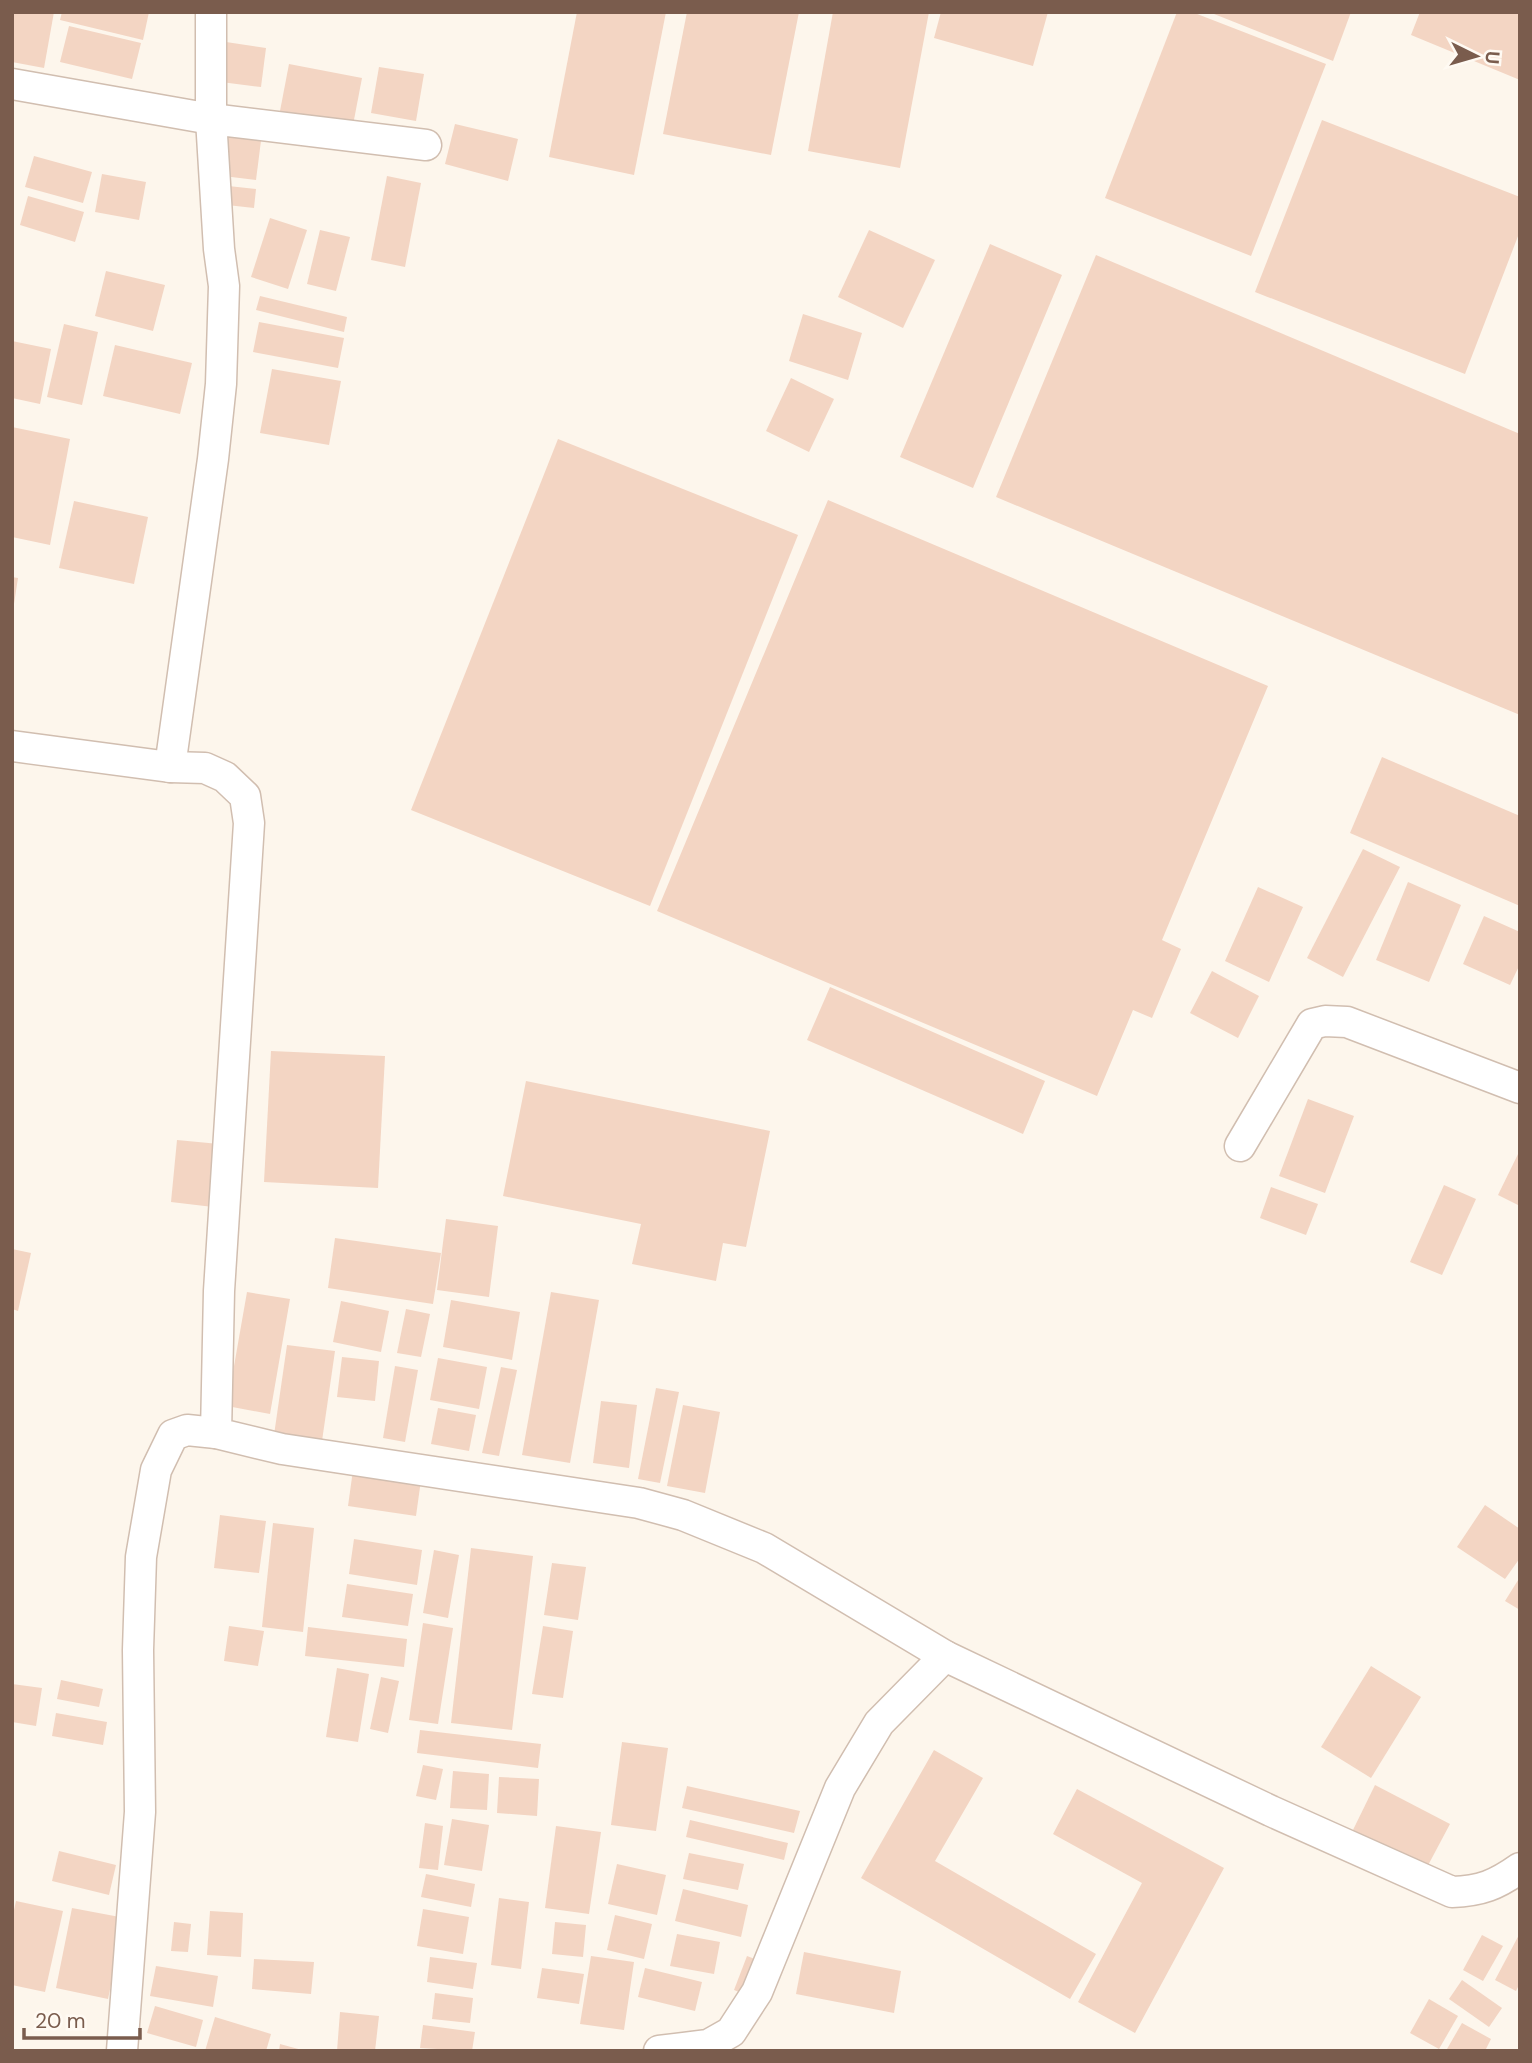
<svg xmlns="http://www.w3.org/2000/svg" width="1532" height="2063" viewBox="0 0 1532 2063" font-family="'DM Sans',sans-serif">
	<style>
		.building { fill: #f3d5c3 }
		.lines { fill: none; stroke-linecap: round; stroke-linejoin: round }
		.minor-casing { stroke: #d1beb0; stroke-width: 33 }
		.minor { stroke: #fff; stroke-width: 30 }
	</style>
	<rect width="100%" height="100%" fill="#fdf6ec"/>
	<g class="building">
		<path d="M12,12H54L44,68L12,62Z"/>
		<path d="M62,12H149L143,40L60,20Z"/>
		<path d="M577,12H666L634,175L549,157Z"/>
		<path d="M687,12H799L771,155L663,134Z"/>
		<path d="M833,12H929L900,168L808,151Z"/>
		<path d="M941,12H1048L1033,66L934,38Z"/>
		<path d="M1177,12H1192L1326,64L1251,256L1105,198Z"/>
		<path d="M1209,12H1351L1333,61Z"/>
		<path d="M1420,12H1520V80L1411,35Z"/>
		<path d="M69,26L141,43L132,79L60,62Z"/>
		<path d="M226,42L266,48L261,87L221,82Z"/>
		<path d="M289,64L362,78L353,125L280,111Z"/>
		<path d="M379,67L424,74L416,121L371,113Z"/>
		<path d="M1322,120L1520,197V231L1465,374L1255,292Z"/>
		<path d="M455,124L518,139L508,181L445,164Z"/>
		<path d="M221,128L262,133L256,180L215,175Z"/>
		<path d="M34,156L92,172L83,203L25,187Z"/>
		<path d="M102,174L146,182L139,220L95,212Z"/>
		<path d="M387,176L421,183L405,267L371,260Z"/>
		<path d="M219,185L256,189L254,208L218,204Z"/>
		<path d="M28,196L84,212L75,242L20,225Z"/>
		<path d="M270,218L307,230L288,289L251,277Z"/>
		<path d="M320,230L350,237L336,291L307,284Z"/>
		<path d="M869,230L935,260L903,328L838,297Z"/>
		<path d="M990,244L1062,275L973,488L900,457Z"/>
		<path d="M1096,255L1520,434V715L996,497Z"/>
		<path d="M106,271L165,285L153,331L95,316Z"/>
		<path d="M260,296L347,317L344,332L256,310Z"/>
		<path d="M803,314L862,333L848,380L789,361Z"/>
		<path d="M259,322L344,338L338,368L253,352Z"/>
		<path d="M64,324L98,332L82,405L47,397Z"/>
		<path d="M12,341L51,349L40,404L12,398Z"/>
		<path d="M115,345L192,363L180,414L103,396Z"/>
		<path d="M272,369L341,381L329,445L260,433Z"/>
		<path d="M791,378L834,399L809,452L766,431Z"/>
		<path d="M12,427L70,439L50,545L12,537Z"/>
		<path d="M558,439L798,535L650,906L411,810Z"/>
		<path d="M828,500L1268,686L1162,940L1181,949L1152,1018L1133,1010L1097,1096L657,911Z"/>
		<path d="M74,501L148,517L134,584L59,568Z"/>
		<path d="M12,577L18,578L14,604H12Z"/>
		<path d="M1382,757L1520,816V906L1350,833Z"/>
		<path d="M1363,849L1400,867L1343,977L1307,958Z"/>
		<path d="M1408,882L1461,905L1429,982L1376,960Z"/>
		<path d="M1258,887L1303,907L1269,982L1225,961Z"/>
		<path d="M1484,916L1520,932V964L1510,985L1463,964Z"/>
		<path d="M1212,971L1259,996L1238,1038L1190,1013Z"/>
		<path d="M830,987L1045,1081L1023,1134L807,1040Z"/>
		<path d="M271,1051L385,1056L378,1188L264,1182Z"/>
		<path d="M526,1081L770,1131L746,1247L723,1243L716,1281L632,1264L641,1224L503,1196Z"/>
		<path d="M1308,1099L1354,1116L1325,1193L1279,1176Z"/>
		<path d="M177,1140L219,1144L213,1207L171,1202Z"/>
		<path d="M1520,1150V1206L1498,1195Z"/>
		<path d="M1444,1185L1476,1199L1442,1275L1410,1262Z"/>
		<path d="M1271,1187L1318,1204L1306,1235L1260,1218Z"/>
		<path d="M446,1219L498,1226L489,1297L437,1290Z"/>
		<path d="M335,1238L441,1253L433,1304L328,1288Z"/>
		<path d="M12,1249L31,1253L18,1311L12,1309Z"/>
		<path d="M247,1292L290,1299L270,1414L227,1406Z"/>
		<path d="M551,1292L599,1300L570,1463L522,1455Z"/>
		<path d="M451,1300L520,1312L512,1360L443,1347Z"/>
		<path d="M341,1301L389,1311L381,1352L333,1342Z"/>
		<path d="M406,1309L430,1314L421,1357L397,1353Z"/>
		<path d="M287,1345L335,1351L322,1441L274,1435Z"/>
		<path d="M342,1357L379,1361L375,1401L337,1397Z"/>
		<path d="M438,1358L487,1367L479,1409L430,1400Z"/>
		<path d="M395,1366L418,1370L405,1442L383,1438Z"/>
		<path d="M501,1367L517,1370L499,1456L482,1453Z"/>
		<path d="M656,1388L679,1392L660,1483L638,1479Z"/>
		<path d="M601,1401L637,1405L629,1468L593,1463Z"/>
		<path d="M683,1405L720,1412L705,1493L667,1486Z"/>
		<path d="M438,1408L476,1415L469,1451L431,1444Z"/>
		<path d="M353,1470L421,1480L416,1516L348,1506Z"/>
		<path d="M1485,1505L1520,1529V1558L1505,1579L1457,1547Z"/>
		<path d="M220,1515L266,1521L259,1573L214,1568Z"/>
		<path d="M273,1523L314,1528L303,1632L262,1627Z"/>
		<path d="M354,1539L422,1550L417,1585L349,1574Z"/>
		<path d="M471,1548L533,1556L512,1730L451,1723Z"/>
		<path d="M434,1550L459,1555L448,1618L423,1613Z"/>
		<path d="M552,1563L586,1567L578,1620L544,1615Z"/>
		<path d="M1520,1577V1610L1505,1601Z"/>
		<path d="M347,1584L413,1594L408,1626L342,1617Z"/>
		<path d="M423,1623L453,1628L438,1724L409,1720Z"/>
		<path d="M229,1626L264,1631L258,1666L224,1661Z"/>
		<path d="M543,1626L573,1631L563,1698L532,1694Z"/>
		<path d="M308,1627L407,1639L404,1667L305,1656Z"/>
		<path d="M1371,1666L1421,1697L1371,1778L1321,1747Z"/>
		<path d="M337,1668L369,1674L358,1742L326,1737Z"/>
		<path d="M381,1677L399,1681L388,1733L370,1729Z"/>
		<path d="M61,1680L103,1689L99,1707L57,1699Z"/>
		<path d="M12,1684L42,1688L36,1726L12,1722Z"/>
		<path d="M56,1713L107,1722L103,1745L52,1736Z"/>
		<path d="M420,1730L541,1744L538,1768L417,1753Z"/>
		<path d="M622,1742L668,1748L656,1831L611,1825Z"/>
		<path d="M934,1750L983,1778L935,1861L1096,1954L1070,1999L861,1878Z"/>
		<path d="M423,1765L443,1769L436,1800L416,1796Z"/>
		<path d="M453,1771L489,1774L487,1810L450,1808Z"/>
		<path d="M499,1777L539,1779L537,1816L497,1813Z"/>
		<path d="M1375,1785L1450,1824L1425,1871L1352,1832Z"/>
		<path d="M687,1786L800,1811L794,1833L682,1808Z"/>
		<path d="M1077,1789L1224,1868L1135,2033L1078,2002L1142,1883L1053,1834Z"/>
		<path d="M452,1819L489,1825L482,1871L444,1865Z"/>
		<path d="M690,1820L788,1843L784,1860L686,1837Z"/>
		<path d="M425,1823L443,1826L438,1870L419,1868Z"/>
		<path d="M556,1826L601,1832L589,1914L545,1908Z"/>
		<path d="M59,1851L116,1865L109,1895L52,1881Z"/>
		<path d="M689,1853L744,1864L738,1890L683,1879Z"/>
		<path d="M617,1864L666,1875L657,1915L608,1904Z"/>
		<path d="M426,1874L475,1884L471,1907L421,1897Z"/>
		<path d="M683,1889L748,1905L741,1937L675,1921Z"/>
		<path d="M499,1898L529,1902L521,1969L491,1965Z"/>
		<path d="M16,1901L63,1911L45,1992L12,1985V1919Z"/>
		<path d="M72,1908L125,1918L108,1999L56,1988Z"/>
		<path d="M423,1909L469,1917L463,1954L417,1946Z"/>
		<path d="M210,1911L243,1913L241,1957L207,1955Z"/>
		<path d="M615,1915L652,1924L644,1959L607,1950Z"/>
		<path d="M174,1922L191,1924L188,1952L171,1951Z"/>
		<path d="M555,1922L586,1925L583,1957L552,1954Z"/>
		<path d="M1520,1933V1983L1516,1991L1495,1980Z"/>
		<path d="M677,1934L720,1942L714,1974L670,1966Z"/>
		<path d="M1482,1935L1503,1946L1483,1981L1463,1970Z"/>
		<path d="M804,1952L901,1971L894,2013L796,1994Z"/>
		<path d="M591,1956L634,1962L624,2030L580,2024Z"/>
		<path d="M747,1956L765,1963L751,1997L734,1990Z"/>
		<path d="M430,1957L477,1963L473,1989L427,1982Z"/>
		<path d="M254,1959L314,1962L311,1994L252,1989Z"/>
		<path d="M156,1966L218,1976L213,2007L150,1996Z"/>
		<path d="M542,1968L584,1974L579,2004L537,1998Z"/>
		<path d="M645,1968L702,1982L695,2011L638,1997Z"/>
		<path d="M1462,1980L1502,2008L1489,2027L1449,1999Z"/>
		<path d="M435,1993L473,1998L470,2023L432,2019Z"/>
		<path d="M1429,1999L1458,2016L1439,2049L1410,2033Z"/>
		<path d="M155,2006L203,2020L196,2047L147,2033Z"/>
		<path d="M340,2012L379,2016L375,2051H337Z"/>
		<path d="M215,2017L271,2034L266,2051H205Z"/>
		<path d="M1462,2023L1491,2039L1485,2051L1447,2049Z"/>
		<path d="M423,2025L475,2032L472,2051L420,2048Z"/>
		<path d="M280,2044L302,2050V2051H279Z"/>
	</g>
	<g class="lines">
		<defs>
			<g id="minor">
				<path d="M12,84L211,119V12"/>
				<path d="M12,746L170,767L205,768L225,777L245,796L249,823L219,1291L216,1433L282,1449L639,1503L683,1515L764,1548L945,1656"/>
				<path d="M170,767L213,459L221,384L224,286L219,249L211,119L426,145"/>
				<path d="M1240,1146L1312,1024L1325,1021L1347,1022L1520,1088"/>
				<path d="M122,2051L140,1812L138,1650L141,1557L156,1470L173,1435L187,1430L216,1433"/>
				<path d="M659,2051L708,2045L731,2032L757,1992L840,1788L879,1723L945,1656L1271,1811L1452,1892C1481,1891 1496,1885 1520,1868"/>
			</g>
		</defs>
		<use href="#minor" class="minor-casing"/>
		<use href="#minor" class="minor"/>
	</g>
	<rect width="1532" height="2063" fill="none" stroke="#7a5c4d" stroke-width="28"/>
	<g transform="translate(1476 56) rotate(95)" stroke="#fffaf3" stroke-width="5" paint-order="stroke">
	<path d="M0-5L12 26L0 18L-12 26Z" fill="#7a5c4d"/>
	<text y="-10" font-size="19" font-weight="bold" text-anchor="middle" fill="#7a5c4d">U</text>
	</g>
	<path d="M24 2028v10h116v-10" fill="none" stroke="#7a5c4d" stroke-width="3.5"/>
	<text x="35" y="2028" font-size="21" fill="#7a5c4d" stroke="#fffaf3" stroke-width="5" paint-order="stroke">20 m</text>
</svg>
